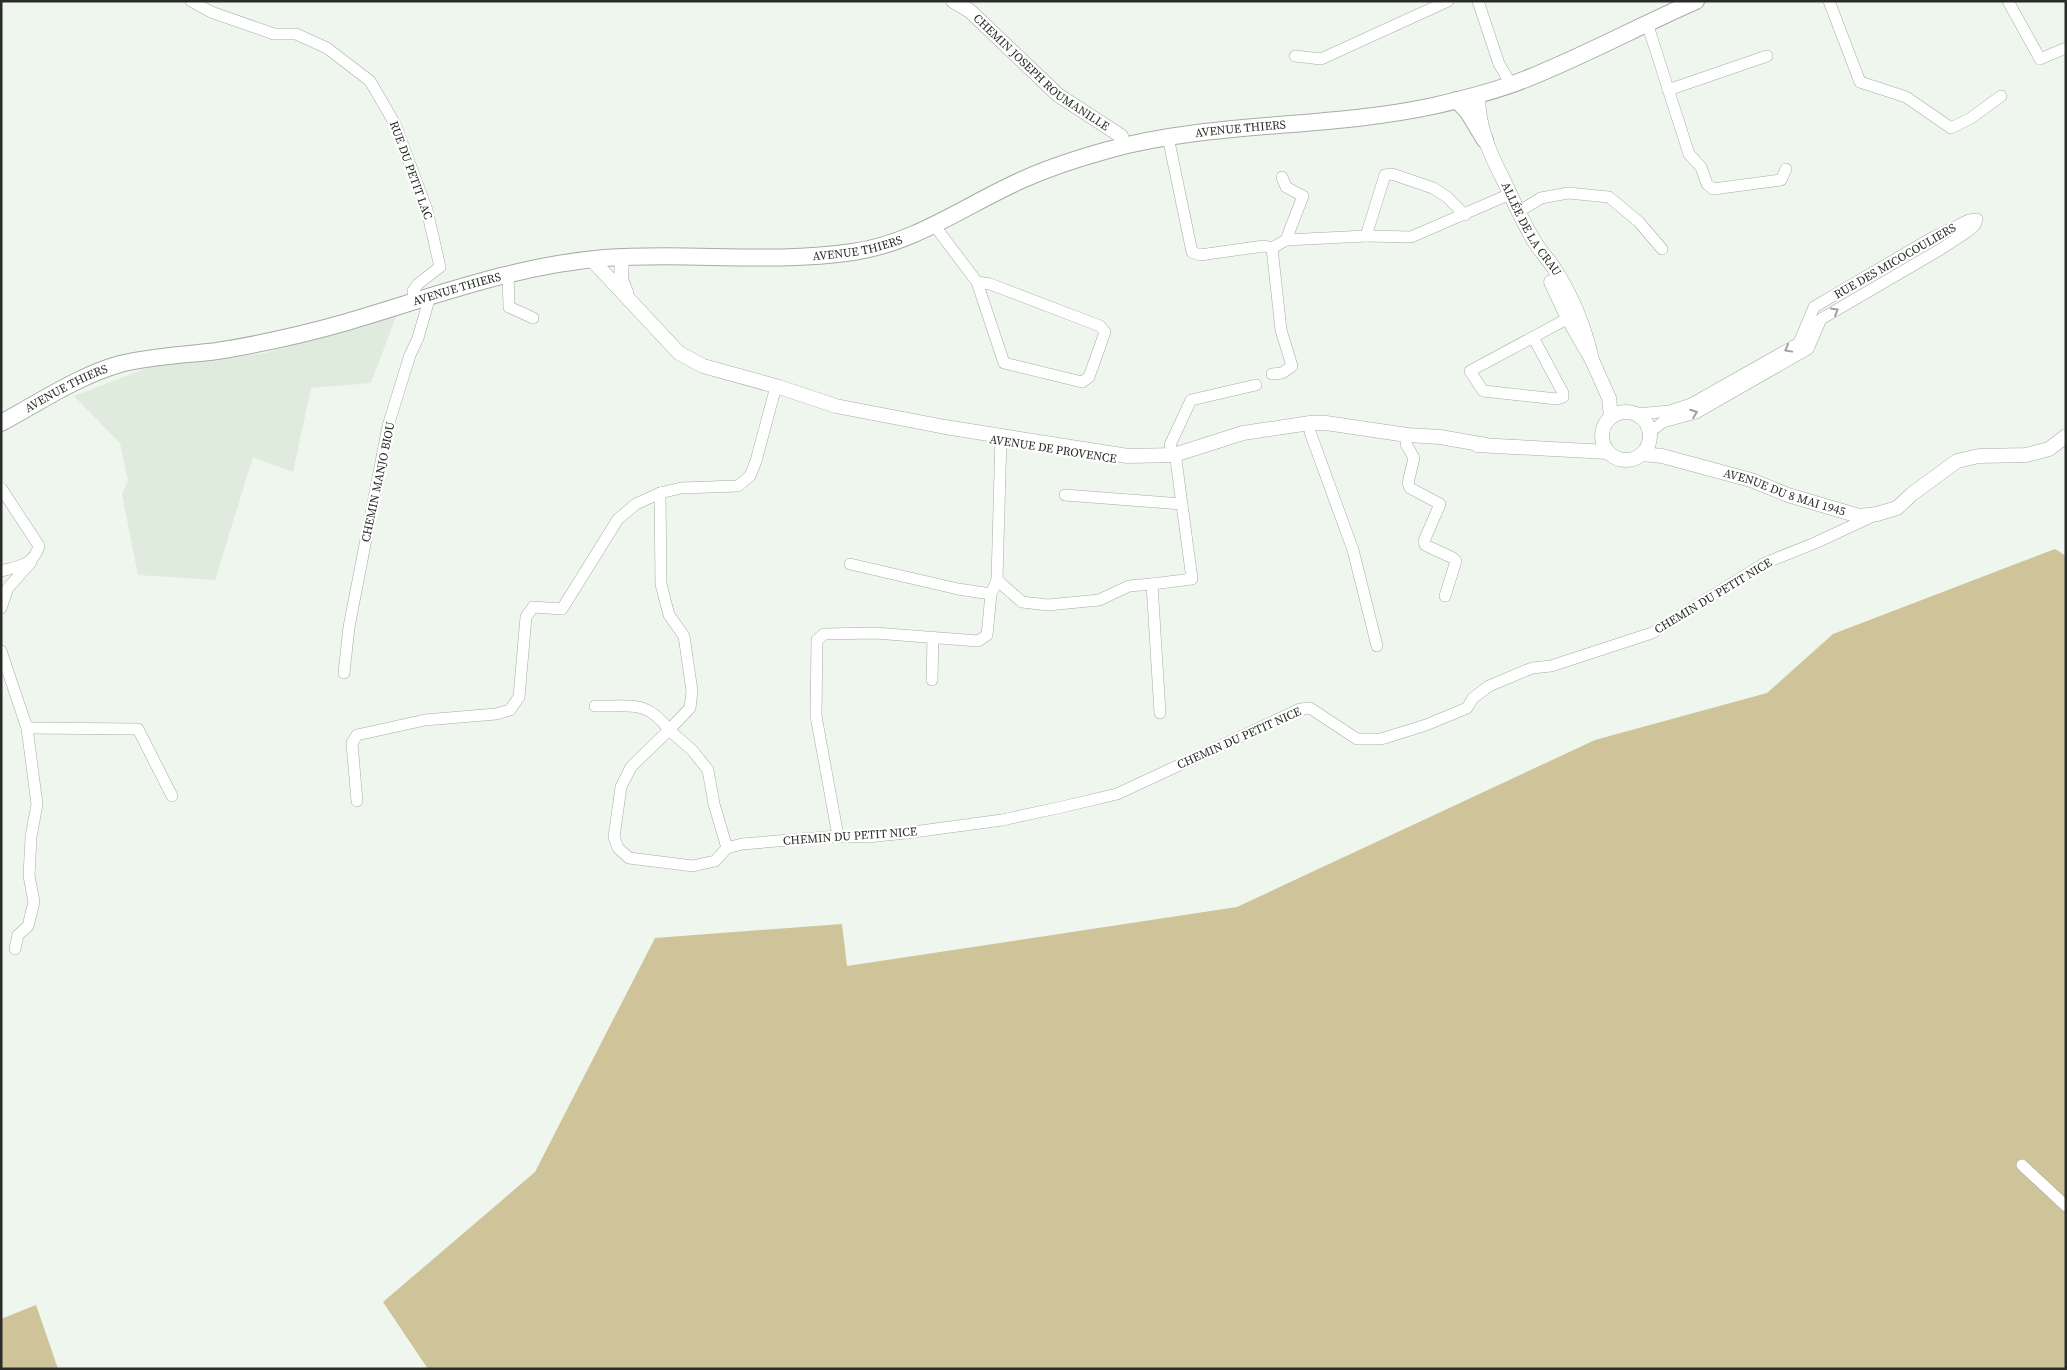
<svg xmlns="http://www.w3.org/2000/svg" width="2067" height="1370" viewBox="0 0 2067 1370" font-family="'Source Serif 4',serif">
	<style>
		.built { fill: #deebdd }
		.green { fill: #cec399 }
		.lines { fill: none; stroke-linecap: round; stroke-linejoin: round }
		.minor-casing { stroke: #a5ada5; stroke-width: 12 }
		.tertiary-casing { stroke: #a5ada5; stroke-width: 15 }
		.secondary-casing { stroke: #a5ada5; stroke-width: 18 }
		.minor { stroke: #fff; stroke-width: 11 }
		.tertiary { stroke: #fff; stroke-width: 14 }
		.secondary { stroke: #fff; stroke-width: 16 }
		.oneway { stroke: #9fa09f }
		.labels { text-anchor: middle; stroke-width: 4.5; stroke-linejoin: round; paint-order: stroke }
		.street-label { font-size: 12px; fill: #2a2c29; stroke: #fff }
	</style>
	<rect width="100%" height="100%" fill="#eef6ed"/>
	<path class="built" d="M397,314L371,383L311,388L293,472L253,457L215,580L138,575L122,494L128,481L120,443L74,396L152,366L266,353Z"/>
	<g class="green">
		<path d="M2055,549L2066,556V1369H428L383,1302L535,1172L655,938L842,924L847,966L1237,907L1595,740L1767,693L1833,634Z"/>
		<path d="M36,1305L58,1369H1V1319Z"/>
	</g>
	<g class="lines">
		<defs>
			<g id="minor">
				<path d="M191,1L211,12L274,34H296L327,48L370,81L395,124L427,210L440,267L418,284L413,291L414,300"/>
				<path d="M1478,1L1499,64L1511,84"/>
				<path d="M1829,1L1860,82L1906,97L1951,128L1971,118L2001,96"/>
				<path d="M2008,1L2040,59L2066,48"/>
				<path d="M1647,23L1689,154L1701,167L1707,184L1713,189L1781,180L1786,169"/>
				<path d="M1295,56L1321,59L1448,1"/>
				<path d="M1668,90L1767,56"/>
				<path d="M1168,137L1192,252L1200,255L1264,246L1272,248L1286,240L1303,196L1286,187L1282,177"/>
				<path d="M1518,212L1541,198L1568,193L1609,197L1639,222L1662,249"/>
				<path d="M1465,215L1447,197L1433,188L1392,174L1385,175L1366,236L1411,237L1510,194"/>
				<path d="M934,225L977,282L1004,363L1082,382L1089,377L1105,332L1100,326L990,284L977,282"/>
				<path d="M1286,240L1366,236"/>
				<path d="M508,274L509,307L533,318"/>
				<path d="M1533,337L1563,393V397L1557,399L1483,391L1470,371L1576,314"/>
				<path d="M1272,374L1282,373L1292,366L1281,330L1272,248"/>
				<path d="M1637,414L1670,411L1691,404L1799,343L1814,307L1930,239L1969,220L1977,219L1975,225L1967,232L1941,249L1821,319L1808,349L1696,413L1663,422L1650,432"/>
				<path d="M1310,423V432L1353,550L1377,646"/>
				<path d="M1407,435L1406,444L1414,458L1408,483L1410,488L1440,504L1424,541L1425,545L1453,558L1456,561L1445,596"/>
				<path d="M1,488L39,546C33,566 19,566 1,571"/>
				<path d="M1065,495L1182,504"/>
				<path d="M850,564L958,589L991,594"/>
				<path d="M997,580L1022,602L1048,605L1099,600L1129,586L1152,584"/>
				<path d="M1,608L8,588L31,562"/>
				<path d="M1,651L27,728L37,804L31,837L29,876L34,902L28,926L18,935L15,949"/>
				<path d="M344,673L349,627L388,426L410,355L418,338L430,296"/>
				<path d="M932,680L933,638"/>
				<path d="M595,706C629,707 647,699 669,730L690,708L692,691L684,636L669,615L661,584L660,493"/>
				<path d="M1160,713L1152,584L1192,579L1176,460L1170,445L1191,400L1256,385"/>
				<path d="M27,728L138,729L172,796"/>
				<path d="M669,730L692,750L708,770L714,804L727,848L715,861L693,866L629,858L618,848L614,837L621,787L631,767Z"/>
				<path d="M357,801L352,743L357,735L425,720L496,714L510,710L519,697L526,617L533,607L562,609L618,519L636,504L660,493L681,488L738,486L750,476L756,461L775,390L779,387"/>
				<path d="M838,836L816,716L817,640L824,634L875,633L978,641L987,635L991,594L997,580L1001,436"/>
				<path d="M727,848L742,844L838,836L867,837L906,833L1002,820L1062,807L1117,794L1300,709L1310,708L1357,739H1381L1426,725L1467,708L1473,698L1489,686L1532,668L1551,666L1652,633L1765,563L1815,543L1873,516"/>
				<path d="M2022,1165L2066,1206"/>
			</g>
			<g id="tertiary">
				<path id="s1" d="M953,1L970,11L1058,95L1121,136L1124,146"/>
				<path id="s2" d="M1478,95C1478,126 1489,152 1503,179C1514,202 1524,226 1538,247C1543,254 1549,261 1554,268C1572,296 1585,328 1592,360"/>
				<path d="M622,258L621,280L626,292"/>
				<path d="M592,260L679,353L703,366L779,387L836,406L945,427L1128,456L1174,455L1243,433L1310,423H1326L1407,435L1440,437L1486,445"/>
				<path d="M1551,282L1568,318L1592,360L1609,398L1611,417"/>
				<circle cx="1626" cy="436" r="24"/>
				<path d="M1477,445L1608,452"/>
				<path id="s3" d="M1642,454L1662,456L1751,480L1788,495L1859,516L1877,514L1897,508L1912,494L1957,461L1979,456L2026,455L2049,449L2066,436"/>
			</g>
			<g id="secondary">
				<path d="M1457,100L1468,112L1485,140"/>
				<path id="s4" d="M1,423C40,402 78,376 120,364C152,356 185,355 217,351C261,344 305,334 347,322C432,297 516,265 605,258C687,252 771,264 853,252C916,243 967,204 1024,179C1051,167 1079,158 1108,150C1213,121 1326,129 1433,106C1464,99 1496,91 1526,79C1584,56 1639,26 1696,1"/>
			</g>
		</defs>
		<use href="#minor" class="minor-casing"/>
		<use href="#tertiary" class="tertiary-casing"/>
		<use href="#secondary" class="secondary-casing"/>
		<use href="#minor" class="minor"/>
		<use href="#tertiary" class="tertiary"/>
		<use href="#secondary" class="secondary"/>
	</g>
	<defs><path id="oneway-chevron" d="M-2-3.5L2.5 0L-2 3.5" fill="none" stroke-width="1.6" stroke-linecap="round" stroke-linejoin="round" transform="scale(1.25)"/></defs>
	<g class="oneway">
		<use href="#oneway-chevron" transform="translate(1835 311) rotate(-30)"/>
		<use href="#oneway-chevron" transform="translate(1788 349) rotate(151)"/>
		<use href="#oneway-chevron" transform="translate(1694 413) rotate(-20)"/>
	</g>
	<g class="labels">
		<g class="street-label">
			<text dy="4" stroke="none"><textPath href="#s1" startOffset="114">CHEMIN JOSEPH ROUMANILLE</textPath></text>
			<text dy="4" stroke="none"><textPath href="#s4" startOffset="1289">AVENUE THIERS</textPath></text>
			<text transform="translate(411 170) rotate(70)" y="4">RUE DU PETIT LAC</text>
			<text dy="4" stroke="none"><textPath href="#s2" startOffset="146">ALLÉE DE LA CRAU</textPath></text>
			<text dy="4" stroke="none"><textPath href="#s4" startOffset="884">AVENUE THIERS</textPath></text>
			<text transform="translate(1895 261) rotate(-30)" y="4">RUE DES MICOCOULIERS</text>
			<text dy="4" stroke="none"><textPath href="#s4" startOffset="479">AVENUE THIERS</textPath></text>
			<text dy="4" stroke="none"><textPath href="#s4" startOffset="74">AVENUE THIERS</textPath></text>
			<text transform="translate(1053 449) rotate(9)" y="4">AVENUE DE PROVENCE</text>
			<text transform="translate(378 482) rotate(-78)" y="4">CHEMIN MANJO BIOU</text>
			<text dy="4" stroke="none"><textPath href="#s3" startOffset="148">AVENUE DU 8 MAI 1945</textPath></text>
			<text transform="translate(1713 596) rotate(-31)" y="4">CHEMIN DU PETIT NICE</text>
			<text transform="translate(1239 738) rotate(-24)" y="4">CHEMIN DU PETIT NICE</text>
			<text transform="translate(850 836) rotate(-4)" y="4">CHEMIN DU PETIT NICE</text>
		</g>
	</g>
	<rect width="2067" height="1370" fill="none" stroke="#2a2c29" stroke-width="5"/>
</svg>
